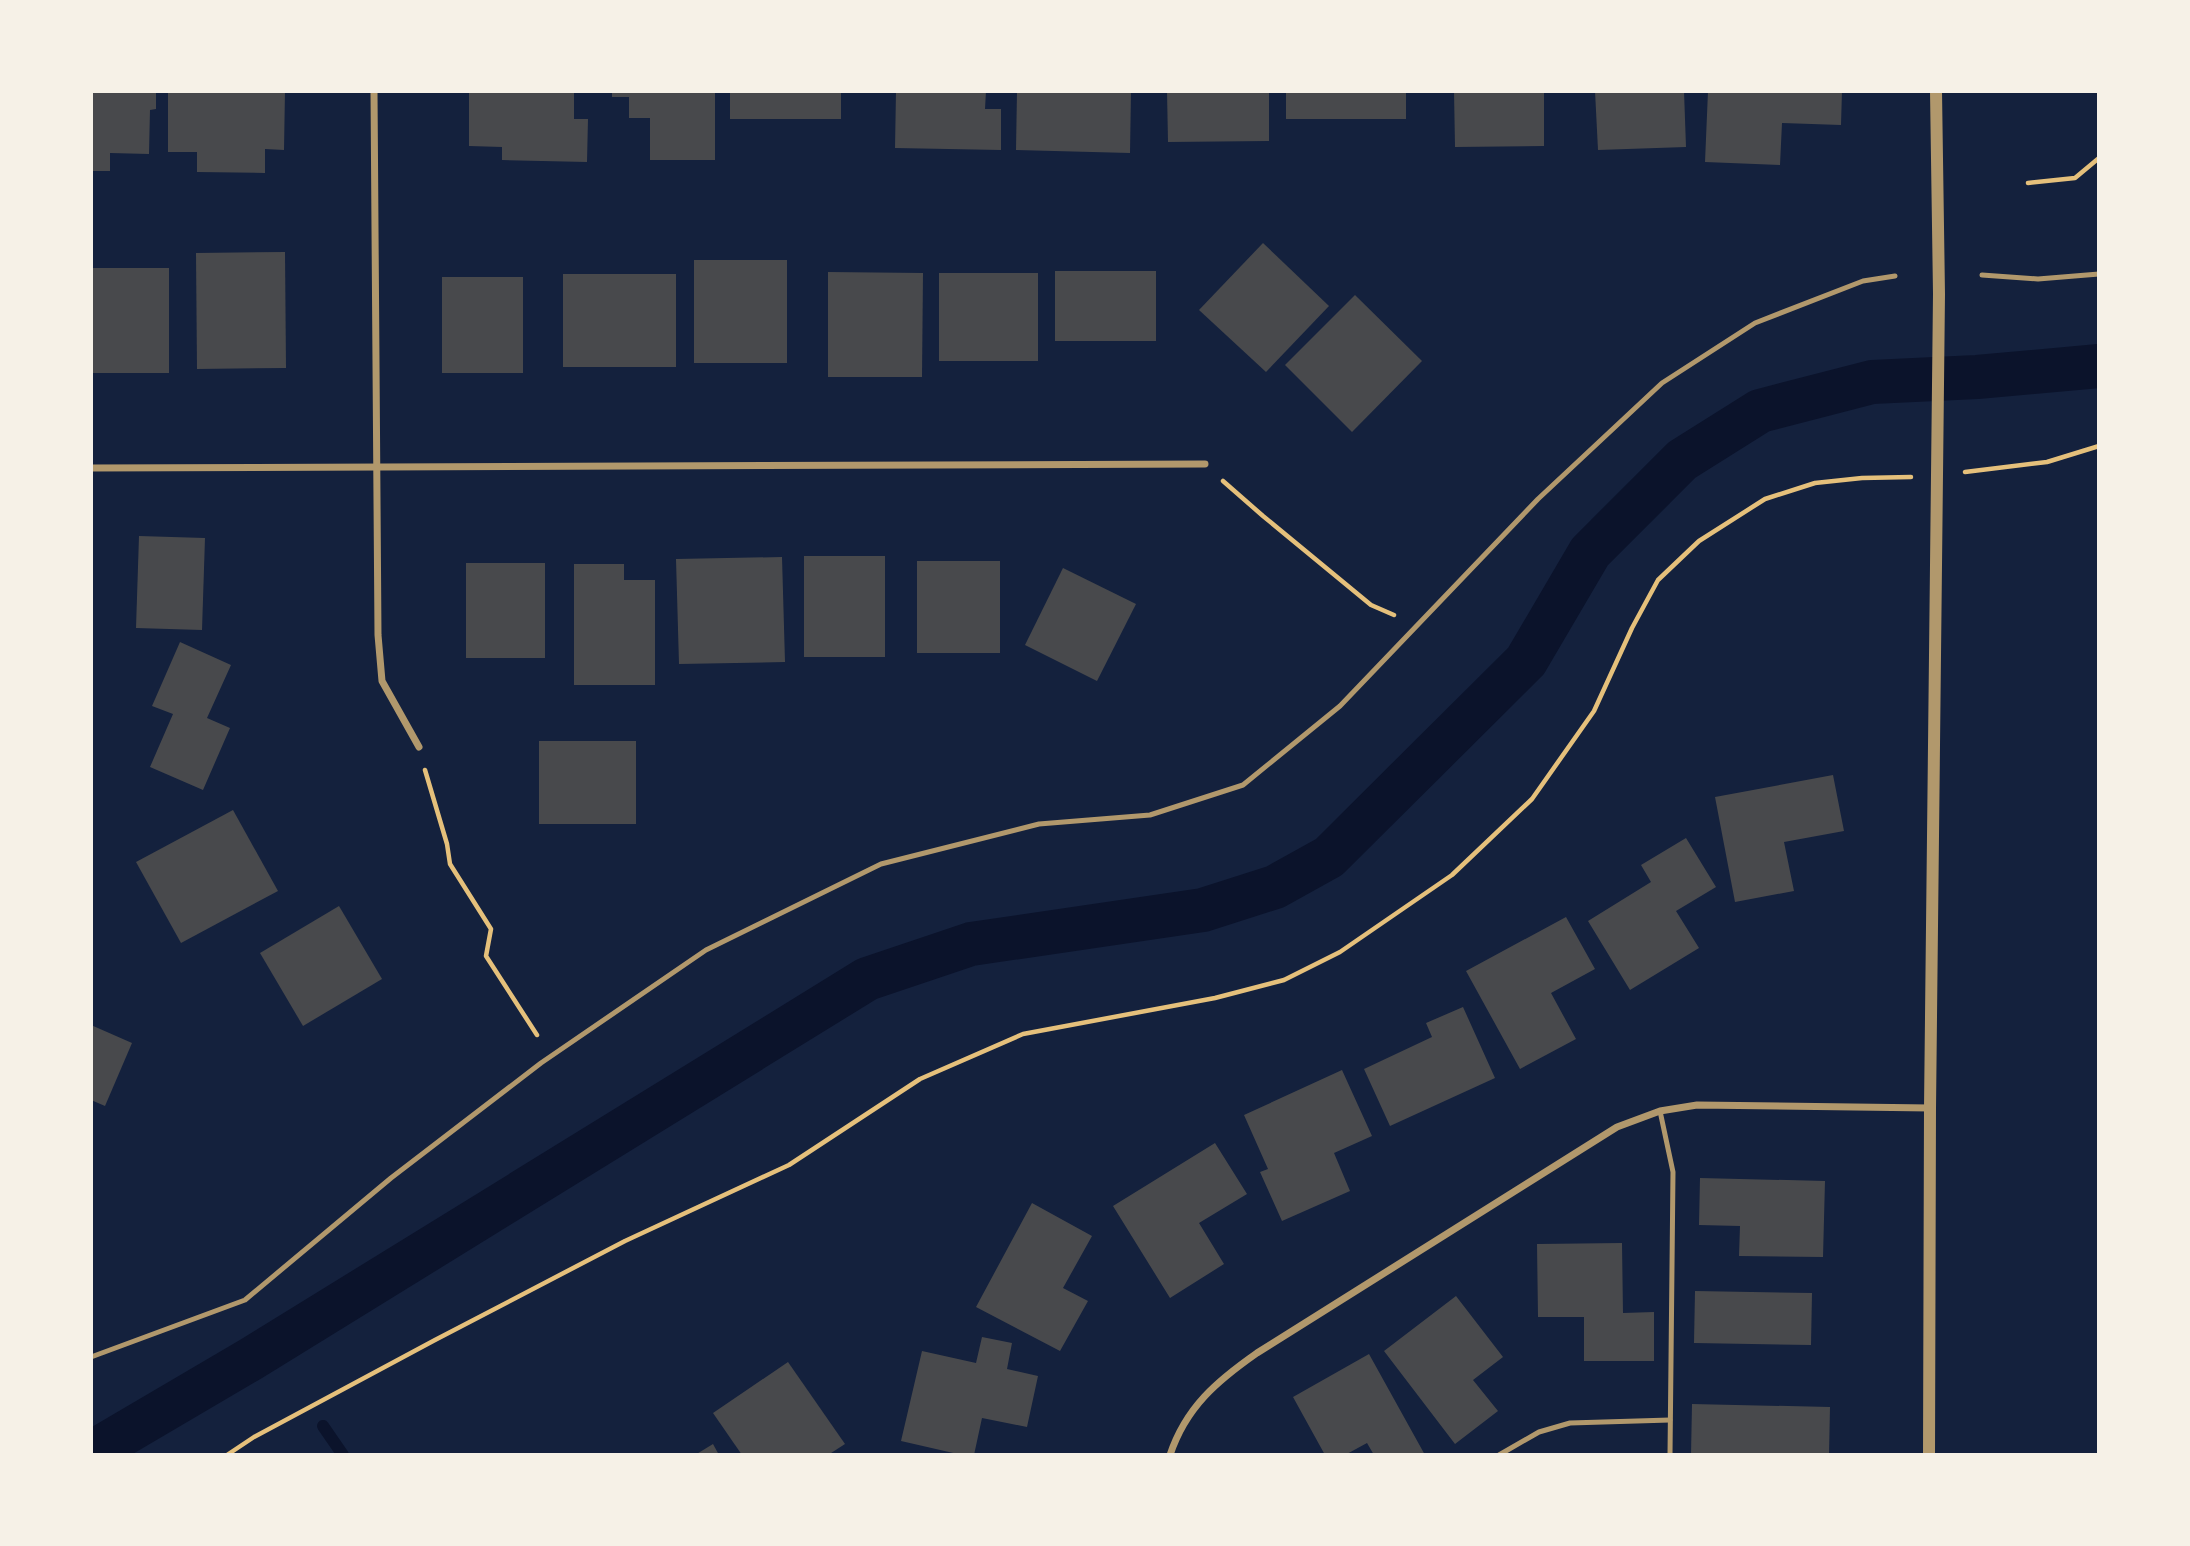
<svg xmlns="http://www.w3.org/2000/svg" width="2190" height="1546" viewBox="0 0 2190 1546" font-family="'Work Sans',sans-serif">
	<style>
		.lines { fill: none; stroke-linecap: round; stroke-linejoin: round }
		.stream { stroke: #0b132b; stroke-width: 12 }
		.canal { stroke: #0b132b; stroke-width: 44 }
		.building { fill: #48494c }
		.path { stroke: #e5c07b; stroke-width: 4.5 }
		.service { stroke: #b1986c; stroke-width: 5 }
		.minor { stroke: #b1986c; stroke-width: 7 }
		.tertiary { stroke: #b1986c; stroke-width: 12 }
	</style>
	<rect width="100%" height="100%" fill="#14213d"/>
	<g class="lines">
		<path class="stream" d="M323,1426L343,1455"/>
		<path class="canal" d="M91,1453L251,1359L867,979L971,944L1203,910L1275,887L1329,857L1526,661L1590,552L1682,460L1760,411L1872,382L1977,377L2099,366"/>
	</g>
	<g class="building">
		<path d="M91,91H156V109L150,110L149,154L110,153V171H91Z"/>
		<path d="M168,91H285L284,150L265,149V173L197,172V152H168Z"/>
		<path d="M469,91H574V119H588L587,162L502,160V147L469,146Z"/>
		<path d="M612,91H715V160H650V118H629V97H612Z"/>
		<rect x="730" y="91" width="111" height="28"/>
		<path d="M896,91H986L985,109H1001V150L895,148Z"/>
		<path d="M1017,91H1131L1130,153L1016,150Z"/>
		<path d="M1167,91H1269V141L1168,142Z"/>
		<rect x="1286" y="91" width="120" height="28"/>
		<path d="M1454,91H1544V146L1455,147Z"/>
		<path d="M1595,91H1684L1686,147L1598,150Z"/>
		<path d="M1708,91H1842L1841,125L1782,123L1780,165L1705,162Z"/>
		<path d="M1263,243L1329,306L1266,372L1199,310Z"/>
		<path d="M285,252L286,368L197,369L196,253Z"/>
		<rect x="694" y="260" width="93" height="103"/>
		<rect x="91" y="268" width="78" height="105"/>
		<rect x="1055" y="271" width="101" height="70"/>
		<path d="M828,272L923,273L922,377H828Z"/>
		<rect x="939" y="273" width="99" height="88"/>
		<rect x="563" y="274" width="113" height="93"/>
		<rect x="442" y="277" width="81" height="96"/>
		<path d="M1355,295L1422,361L1352,432L1285,365Z"/>
		<path d="M139,536L205,538L202,630L136,628Z"/>
		<rect x="804" y="556" width="81" height="101"/>
		<path d="M782,557L785,662L679,664L676,559Z"/>
		<rect x="917" y="561" width="83" height="92"/>
		<rect x="466" y="563" width="79" height="95"/>
		<path d="M574,564H624V580H655V685H574Z"/>
		<path d="M1063,568L1136,604L1097,681L1025,645Z"/>
		<path d="M180,642L231,665L207,718L230,728L203,790L150,767L173,714L152,706Z"/>
		<rect x="539" y="741" width="97" height="83"/>
		<path d="M1833,775L1844,831L1784,842L1794,891L1735,902L1715,797Z"/>
		<path d="M233,810L278,891L181,943L136,862Z"/>
		<path d="M1686,838L1716,887L1676,911L1699,948L1630,990L1588,921L1651,882L1641,865Z"/>
		<path d="M339,906L382,979L303,1026L260,953Z"/>
		<path d="M1566,917L1595,969L1551,993L1576,1039L1520,1069L1466,971Z"/>
		<path d="M1463,1007L1495,1078L1390,1126L1364,1069L1432,1037L1426,1023Z"/>
		<path d="M91,1025L132,1043L105,1106L91,1100Z"/>
		<path d="M1342,1070L1372,1136L1334,1153L1350,1191L1282,1221L1260,1172L1268,1169L1244,1115Z"/>
		<path d="M1215,1143L1247,1194L1199,1223L1224,1264L1170,1298L1113,1206Z"/>
		<path d="M1700,1178L1825,1181L1823,1257L1739,1256L1740,1226L1699,1225Z"/>
		<path d="M1032,1203L1092,1236L1063,1288L1088,1301L1060,1351L976,1307Z"/>
		<path d="M1622,1243L1623,1313L1654,1312V1361H1584V1317H1538L1537,1244Z"/>
		<path d="M1695,1291L1812,1293L1811,1345L1694,1343Z"/>
		<path d="M1456,1296L1503,1357L1473,1380L1498,1411L1455,1444L1384,1351Z"/>
		<path d="M982,1337L1012,1343L1007,1369L1038,1376L1027,1427L982,1418L974,1455H962L901,1441L922,1351L976,1363Z"/>
		<path d="M1369,1354L1425,1455H1374L1367,1443L1345,1455H1325L1293,1397Z"/>
		<path d="M788,1362L845,1444L828,1455H742L713,1413Z"/>
		<path d="M1692,1404L1830,1407L1829,1455H1691Z"/>
		<path d="M713,1444L719,1455H695Z"/>
	</g>
	<g class="lines">
		<g class="path">
			<path d="M2028,183L2075,178L2099,158"/>
			<path d="M1965,472L2047,462L2099,446"/>
			<path d="M1223,481L1263,516L1371,605L1394,615"/>
			<path d="M425,770L447,844L450,864L491,929L486,956L537,1035"/>
			<path d="M227,1455L254,1437L435,1340L625,1241L789,1165L920,1079L1023,1034L1215,998L1284,980L1340,952L1452,875L1532,799L1594,711L1632,628L1658,580L1699,541L1765,499L1815,483L1862,478L1911,477"/>
		</g>
		<g class="service">
			<path d="M1982,275L2038,279L2099,274"/>
			<path d="M1660,1111L1673,1172L1670,1455"/>
			<path d="M91,1357L245,1300L391,1178L541,1063L706,950L881,864L1039,824L1150,815L1243,785L1340,706L1538,499L1662,383L1755,323L1863,281L1895,276"/>
			<path d="M1499,1455L1539,1432L1570,1423L1670,1420"/>
		</g>
		<g class="minor">
			<path d="M374,91L378,635L382,681L419,747"/>
			<path d="M91,468L1205,464"/>
			<path d="M1170,1455C1186,1407 1217,1381 1257,1353L1617,1127L1660,1111L1697,1105L1930,1108"/>
		</g>
		<path class="tertiary" d="M1929,1455L1930,1108L1939,294L1936,91"/>
	</g>
	<rect width="2190" height="1546" fill="none" stroke="#f6f1e7" stroke-width="186"/>
</svg>
